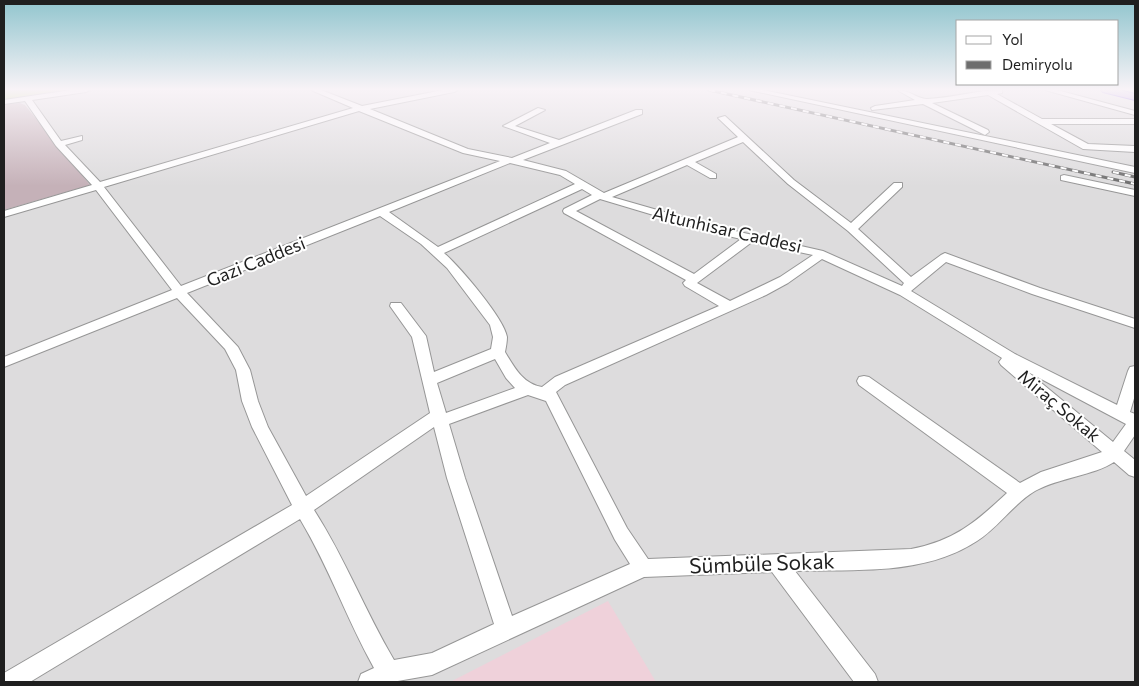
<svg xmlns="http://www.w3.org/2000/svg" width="1139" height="686" viewBox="0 0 1139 686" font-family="Commissioner,sans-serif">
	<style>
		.residential { fill: #dddcdd }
		.construction { fill: #c5b1b8 }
		.farmland { fill: #efd1da }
		.pitch { fill: #c9df83 }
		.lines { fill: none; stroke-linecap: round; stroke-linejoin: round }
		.minor-casing { stroke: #969696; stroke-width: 2 }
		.highway-casing { stroke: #5924dc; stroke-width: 2 }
		.minor { fill: #fff; fill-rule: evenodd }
		.highway { fill: #b58de7; fill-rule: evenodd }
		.rail-casing { stroke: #6d6d6d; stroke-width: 3 }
		.rail { stroke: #fff; stroke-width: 2; stroke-dasharray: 6; stroke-linecap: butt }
		.labels { text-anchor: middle; stroke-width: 4; stroke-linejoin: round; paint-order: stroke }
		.street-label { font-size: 18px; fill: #1f1f1f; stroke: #fff }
		.near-street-label { font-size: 21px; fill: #1f1f1f; stroke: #fff }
	</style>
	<rect width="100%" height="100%" fill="#f0e5ed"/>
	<rect class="residential" x="4" y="90" width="1131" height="592"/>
	<path class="construction" d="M20,103L25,105L90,185L4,210V104Z"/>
	<path class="farmland" d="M608,601L656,682H450Z"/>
	<path class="pitch" d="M4,90H79L4,101Z"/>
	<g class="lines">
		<defs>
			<g id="minor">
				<path d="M71,90H90L86,92L32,100L61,141L82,136V140L65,145L100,182L353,108L311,90H321L362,106L443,90H458L454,92L370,109L468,149L512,158L550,143L503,126L538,108L545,110L515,126L559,140L636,110H642V114L523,160L566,171L604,193L738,137L718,118L725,116L794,180L851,223L894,183H902V187L858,229L911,277L941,255L945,253L1040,288L1135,319V328L1032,294L946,262L911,291L1015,354L1117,405L1128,371L1130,367L1135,366V395L1130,412L1135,414V435L1124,451L1135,460V477L1129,475L1114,462C1095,475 1058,478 1035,491C1013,504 999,527 977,541C924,576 856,569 795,571L875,674L878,682H854L772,572L644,577L432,675L392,682H358L361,674L374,668C347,620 329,567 300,519L30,682H4V673L292,505L252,427L242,401L236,370L225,349L177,298L4,367V357L172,290L96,190L4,217V211L92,185L56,146L25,101L4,104V100ZM359,111L463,153L500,161L181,286L104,187ZM743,142L788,184L848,231L904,283L902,286L823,251L713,226L612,197L687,165L710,178H716V174L695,162ZM510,163L560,175L575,184L438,247L389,212ZM582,189L592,195L564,209L563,211L564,213L686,280L683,283L685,286L719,306L555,377L542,387C523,384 514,367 505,352C506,347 507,341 507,337C504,318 459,266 444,253ZM600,199L707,231L741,239L694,274L576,211ZM380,216L421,244L447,268L490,325L493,337L491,349L434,372L426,336L401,303H391L390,306L412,337L430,413L306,496L268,427L258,401L250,370L238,347L187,293ZM752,242L813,255L780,277L730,301L697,283ZM822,259L900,295L1002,358L999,362L1001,365L1102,452L1041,472L1020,483L869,377L864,376L859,377L857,381L859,385L1007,493C976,522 954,541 911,549L648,559L627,528L556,392L565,385L766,295L788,283ZM495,359L506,378L515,388L446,413L437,383ZM1028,372L1126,424L1113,442ZM528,395L546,401L615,540L630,564L512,616L465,478L449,424ZM434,427L447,478L494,624L432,653L394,660C365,611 345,558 314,510Z"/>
				<path d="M749,90H763L1135,167V173Z"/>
				<path d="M897,90C910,90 917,99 927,99C952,98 977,90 1002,90V93L997,94L1042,119H1135V124H1051L1088,144L1135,146V152L1083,149L988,95L932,103L988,130L989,132L985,135L923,104L872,110L871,108L875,106L915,100Z"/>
				<path d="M1045,90H1057L1135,111V115Z"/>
				<path d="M1064,175L1135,190V196L1061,180V176Z"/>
			</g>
			<path id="highway" d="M1101,90H1120L1135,94V100L1103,92Z"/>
		</defs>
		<use href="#minor" class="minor-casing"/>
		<use href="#highway" class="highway-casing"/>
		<use href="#minor" class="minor"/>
		<use href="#highway" class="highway"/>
		<defs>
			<g id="rail">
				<path d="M709,90L1135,184"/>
				<path d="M1113,172L1135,177"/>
			</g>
		</defs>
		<use href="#rail" class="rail-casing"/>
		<use href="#rail" class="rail"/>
	</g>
	<linearGradient id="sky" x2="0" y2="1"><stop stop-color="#91c5ce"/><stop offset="0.48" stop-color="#f8f3f7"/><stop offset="1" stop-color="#f8f3f7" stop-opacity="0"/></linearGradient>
	<rect width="1139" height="186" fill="url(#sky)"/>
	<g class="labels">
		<g class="street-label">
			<text transform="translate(727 230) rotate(13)" y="6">Altunhisar Caddesi</text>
			<text transform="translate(256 262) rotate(-22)" y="6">Gazi Caddesi</text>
			<text transform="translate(1059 406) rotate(40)" y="6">Miraç Sokak</text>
		</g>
		<g class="near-street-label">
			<text transform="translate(762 564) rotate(-2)" y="7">Sümbüle Sokak</text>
		</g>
	</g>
	<rect width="1139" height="686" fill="none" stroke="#1f1f1f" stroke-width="10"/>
	<rect x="956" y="20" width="162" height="65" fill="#ffffff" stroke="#a5a5a5"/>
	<rect x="966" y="36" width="25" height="8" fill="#ffffff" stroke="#a5a5a5"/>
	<text x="1002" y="45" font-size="15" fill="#1f1f1f">Yol</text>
	<rect x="966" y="61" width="25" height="8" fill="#6d6d6d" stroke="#a5a5a5"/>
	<text x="1002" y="70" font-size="15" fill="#1f1f1f">Demiryolu</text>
</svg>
